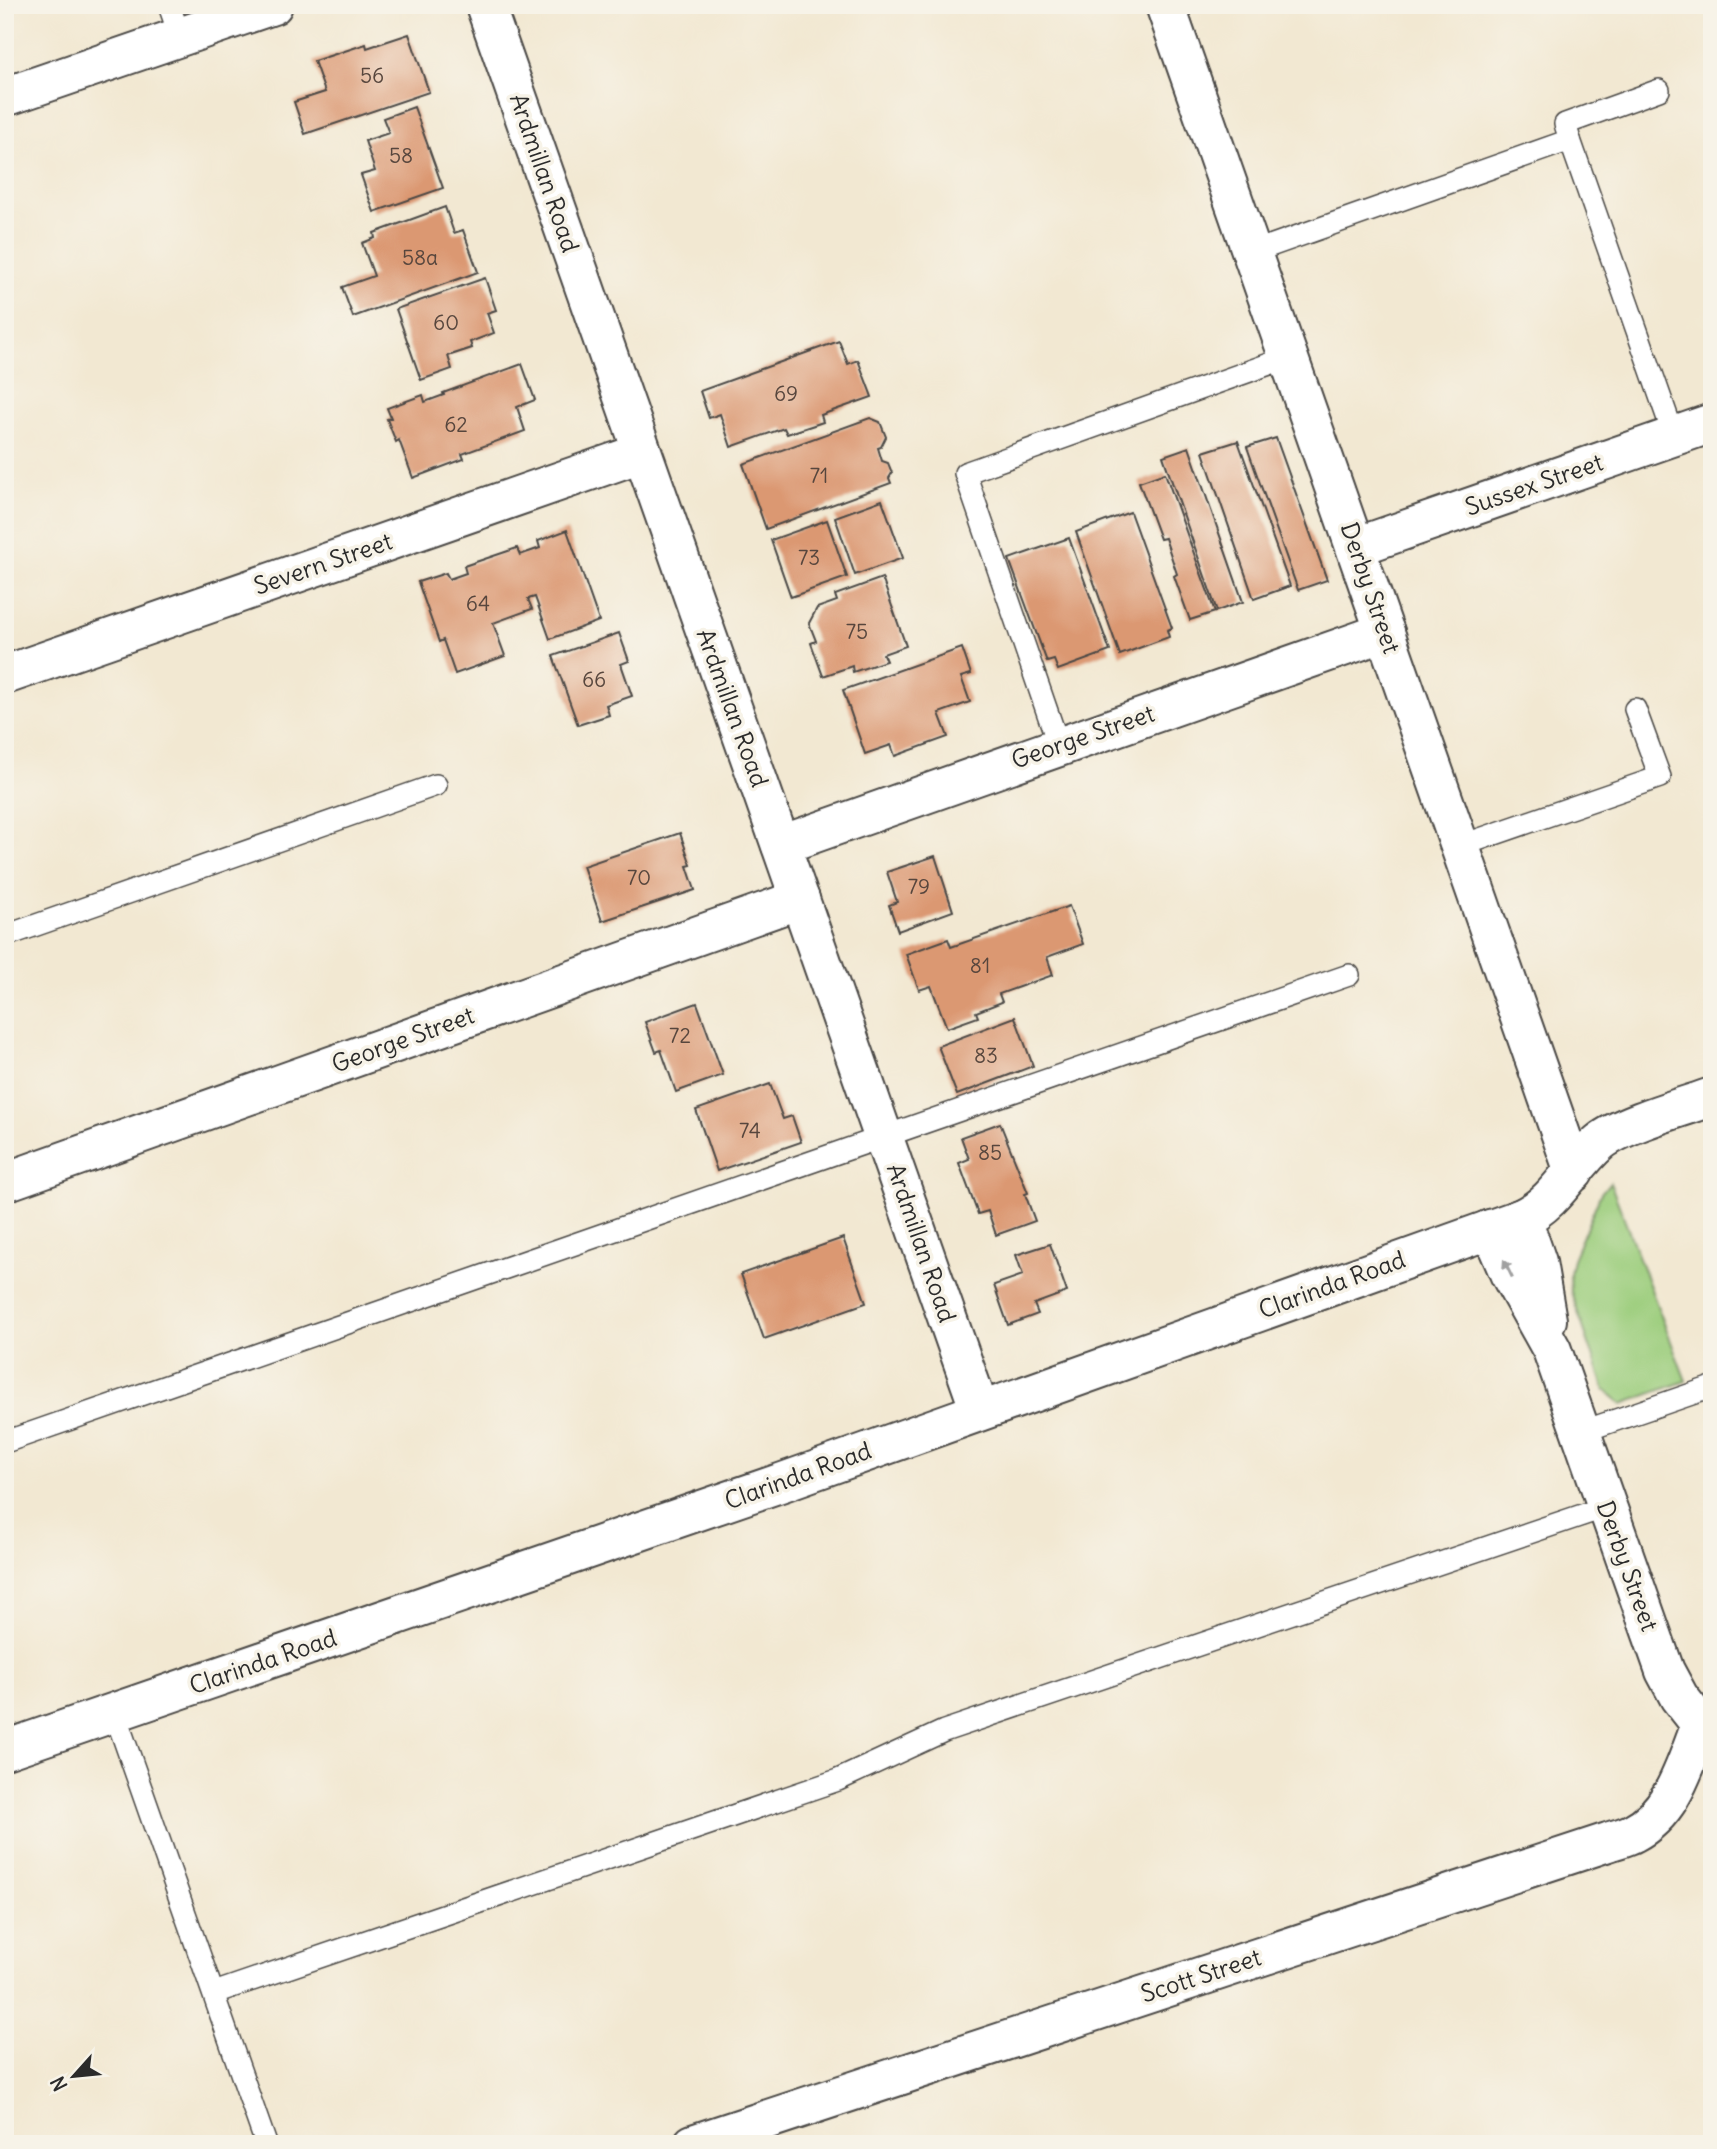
<svg xmlns="http://www.w3.org/2000/svg" width="1717" height="2149" viewBox="0 0 1717 2149" font-family="Delius,sans-serif">
	<style>
		.green { fill: #9dce7e; stroke: #647c54; stroke-width: 2 }
		.building { fill: #db9872 }
		.lines { fill: none; stroke-linecap: round; stroke-linejoin: round }
		.service-casing { stroke: #494744; stroke-width: 24 }
		.minor-casing { stroke: #494744; stroke-width: 42 }
		.service { stroke: #fff; stroke-width: 21 }
		.minor { stroke: #fff; stroke-width: 38 }
		.oneway { fill: #a0a0a0 }
		.labels { text-anchor: middle; stroke-width: 7; stroke-linejoin: round; paint-order: stroke }
		.number-label { font-size: 21px; fill: #57463d }
		.street-label { font-size: 24px; fill: #2b2b2b; stroke: #f7f3e8 }
	</style>
	<rect width="100%" height="100%" fill="#f7f3e8"/>
	<filter id="ink" filterUnits="userSpaceOnUse"><feTurbulence type="fractalNoise" baseFrequency=".0143" numOctaves="2"/><feDisplacementMap in="SourceGraphic" scale="14" xChannelSelector="R" yChannelSelector="G"/><feConvolveMatrix kernelMatrix="1 2 1 2 8 2 1 2 1" color-interpolation-filters="sRGB"/></filter>
	<filter id="wash" filterUnits="userSpaceOnUse"><feTurbulence type="fractalNoise" baseFrequency=".00686" numOctaves="4" result="noise"/><feDisplacementMap in="SourceGraphic" scale="28" xChannelSelector="R" yChannelSelector="G"/><feGaussianBlur stdDeviation="1.57" result="paint"/><feColorMatrix in="noise" values="0 0 0 0 0 0 0 0 0 0 0 0 0 0 0 0 0 1.4 0 .05"/><feComposite in="paint" operator="in"/></filter>
	<g filter="url(#wash)">
		<rect width="100%" height="100%" fill="#f2e8d2"/>
		<path class="green" d="M1610,1182L1686,1381L1622,1404L1605,1390L1571,1292L1570,1274L1573,1259L1601,1193Z"/>
		<g id="blocks">
			<g class="building">
				<path d="M409,34L429,92L305,134L294,102L325,92L314,61L366,44L367,48Z"/>
				<path d="M414,107L443,188L374,212L361,175L375,171L365,141L389,133L383,118Z"/>
				<path d="M445,207L454,233L463,230L478,272L353,317L342,287L374,276L362,243L375,238L374,233Z"/>
				<path d="M485,278L496,310L487,313L494,333L470,342L472,348L448,356L452,369L421,380L396,309Z"/>
				<path d="M839,341L848,364L858,360L872,397L821,415L823,422L787,434L784,428L731,447L720,414L709,418L700,391Z"/>
				<path d="M522,364L535,400L517,407L525,431L462,454L464,459L413,478L399,440L396,442L387,419L391,418L387,408L423,395L425,402L444,395L443,393Z"/>
				<path d="M870,418L880,422L886,437L881,447L878,448L882,461L888,463L892,473L889,478L891,483L766,529L743,464Z"/>
				<path d="M1276,438L1327,580L1298,590L1247,447Z"/>
				<path d="M1238,441L1290,586L1254,599L1203,452Z"/>
				<path d="M1189,447L1243,602L1217,611L1163,456Z"/>
				<path d="M1165,473L1215,612L1190,620L1174,576L1177,574L1165,538L1160,539L1139,482Z"/>
				<path d="M882,500L903,558L855,575L835,517Z"/>
				<path d="M1130,512L1172,628L1167,630L1169,637L1120,655L1076,532Z"/>
				<path d="M827,520L847,577L791,597L771,540Z"/>
				<path d="M567,530L599,621L550,639L535,597L528,599L532,609L493,623L505,656L455,674L443,640L439,642L418,582L446,573L449,579L466,573L464,566L517,548L520,555L540,548L538,541Z"/>
				<path d="M1069,538L1110,651L1058,670L1054,660L1047,662L1009,559Z"/>
				<path d="M882,578L906,646L883,654L886,661L853,672L852,666L823,676L811,643L816,641L809,623L817,608L837,601L835,595Z"/>
				<path d="M619,633L629,661L621,664L632,696L606,705L609,715L578,725L553,656Z"/>
				<path d="M962,648L971,674L961,677L970,702L939,713L948,737L895,756L891,745L865,754L843,690Z"/>
				<path d="M680,833L691,865L687,866L695,890L602,921L583,866Z"/>
				<path d="M935,856L953,911L898,931L889,905L897,902L887,872Z"/>
				<path d="M1069,906L1083,944L1047,957L1053,975L999,994L1002,1002L976,1012L978,1017L947,1028L931,986L919,990L906,954L948,939L951,947Z"/>
				<path d="M697,1003L723,1075L676,1092L661,1050L656,1052L645,1022Z"/>
				<path d="M1015,1017L1033,1066L957,1095L938,1046Z"/>
				<path d="M770,1084L783,1119L792,1116L801,1142L717,1171L696,1110Z"/>
				<path d="M1000,1123L1028,1193L1025,1194L1035,1221L996,1235L988,1211L978,1214L959,1163L969,1159L961,1137Z"/>
				<path d="M843,1238L866,1303L764,1339L741,1274Z"/>
				<path d="M1050,1244L1067,1292L1034,1304L1038,1314L1008,1325L994,1285L1023,1275L1016,1255Z"/>
			</g>
		</g>
	</g>
	<g filter="url(#ink)">
		<use href="#blocks" fill-opacity="0" stroke="#494744" stroke-width="2"/>
		<g class="lines">
			<defs>
				<g id="service">
					<path d="M169,5L180,37"/>
					<path d="M1570,140L1674,436"/>
					<path d="M1250,253L1570,140L1565,124L1659,90"/>
					<path d="M1059,746L965,473L1286,358"/>
					<path d="M1460,846L1660,777L1635,709"/>
					<path d="M5,936L436,785"/>
					<path d="M1581,1432L1712,1387"/>
					<path d="M5,1442L1349,975"/>
					<path d="M115,1714L266,2144"/>
					<path d="M214,1993L838,1780L944,1731L1606,1507"/>
				</g>
				<g id="minor">
					<path d="M485,5L980,1411"/>
					<path d="M1165,5C1299,395 1440,782 1574,1172"/>
					<path d="M5,97L273,5"/>
					<path d="M1356,547L1712,423"/>
					<path d="M5,675L641,453"/>
					<path d="M781,845L1385,632"/>
					<path d="M5,1182L800,899"/>
					<path d="M1522,1218L1537,1262L1547,1320"/>
					<path d="M5,1750L783,1482L1522,1218C1557,1202 1571,1167 1600,1142C1622,1124 1683,1107 1712,1097"/>
					<path d="M693,2144L1608,1842C1616,1839 1626,1837 1633,1833C1674,1812 1685,1764 1701,1725L1679,1697L1665,1671L1552,1350L1509,1273L1490,1229"/>
				</g>
			</defs>
			<use href="#service" class="service-casing"/>
			<use href="#minor" class="minor-casing"/>
			<use href="#service" class="service"/>
			<use href="#minor" class="minor"/>
		</g>
		<defs><path id="oneway-solid" d="M-6-.8H1V-3.2L6.5 0L1 3.2V.8H-6Z" transform="scale(1.75)"/></defs>
		<use class="oneway" href="#oneway-solid" transform="translate(1508 1269) rotate(-116)"/>
	</g>
	<g class="labels">
		<g class="number-label">
			<text x="372" y="83">56</text>
			<text x="401" y="163">58</text>
			<text x="420" y="265">58a</text>
			<text x="446" y="330">60</text>
			<text x="786" y="401">69</text>
			<text x="456" y="432">62</text>
			<text x="819" y="483">71</text>
			<text x="809" y="565">73</text>
			<text x="478" y="611">64</text>
			<text x="857" y="639">75</text>
			<text x="594" y="687">66</text>
			<text x="639" y="885">70</text>
			<text x="919" y="894">79</text>
			<text x="980" y="973">81</text>
			<text x="680" y="1043">72</text>
			<text x="986" y="1063">83</text>
			<text x="750" y="1138">74</text>
			<text x="990" y="1160">85</text>
		</g>
		<g class="street-label">
			<text transform="translate(544 173) rotate(71)" y="8">Ardmillan Road</text>
			<text transform="translate(1534 485) rotate(-19)" y="8">Sussex Street</text>
			<text transform="translate(323 564) rotate(-19)" y="8">Severn Street</text>
			<text transform="translate(1370 588) rotate(71)" y="8">Derby Street</text>
			<text transform="translate(732 708) rotate(70)" y="8">Ardmillan Road</text>
			<text transform="translate(1083 737) rotate(-19)" y="8">George Street</text>
			<text transform="translate(403 1040) rotate(-20)" y="8">George Street</text>
			<text transform="translate(921 1243) rotate(71)" y="8">Ardmillan Road</text>
			<text transform="translate(1332 1285) rotate(-20)" y="8">Clarinda Road</text>
			<text transform="translate(798 1476) rotate(-20)" y="8">Clarinda Road</text>
			<text transform="translate(1627 1566) rotate(70)" y="8">Derby Street</text>
			<text transform="translate(263 1662) rotate(-19)" y="8">Clarinda Road</text>
			<text transform="translate(1201 1976) rotate(-18)" y="8">Scott Street</text>
		</g>
	</g>
	<rect width="1717" height="2149" fill="none" stroke="#f7f3e8" stroke-width="28"/>
	<g transform="translate(74 2076) rotate(243)" stroke="#f7f3e8" stroke-width="5" paint-order="stroke">
	<path d="M0-5L12 26L0 18L-12 26Z" fill="#2b2b2b"/>
	<text y="-10" font-size="19" font-weight="bold" text-anchor="middle" fill="#2b2b2b">N</text>
	</g>
</svg>
